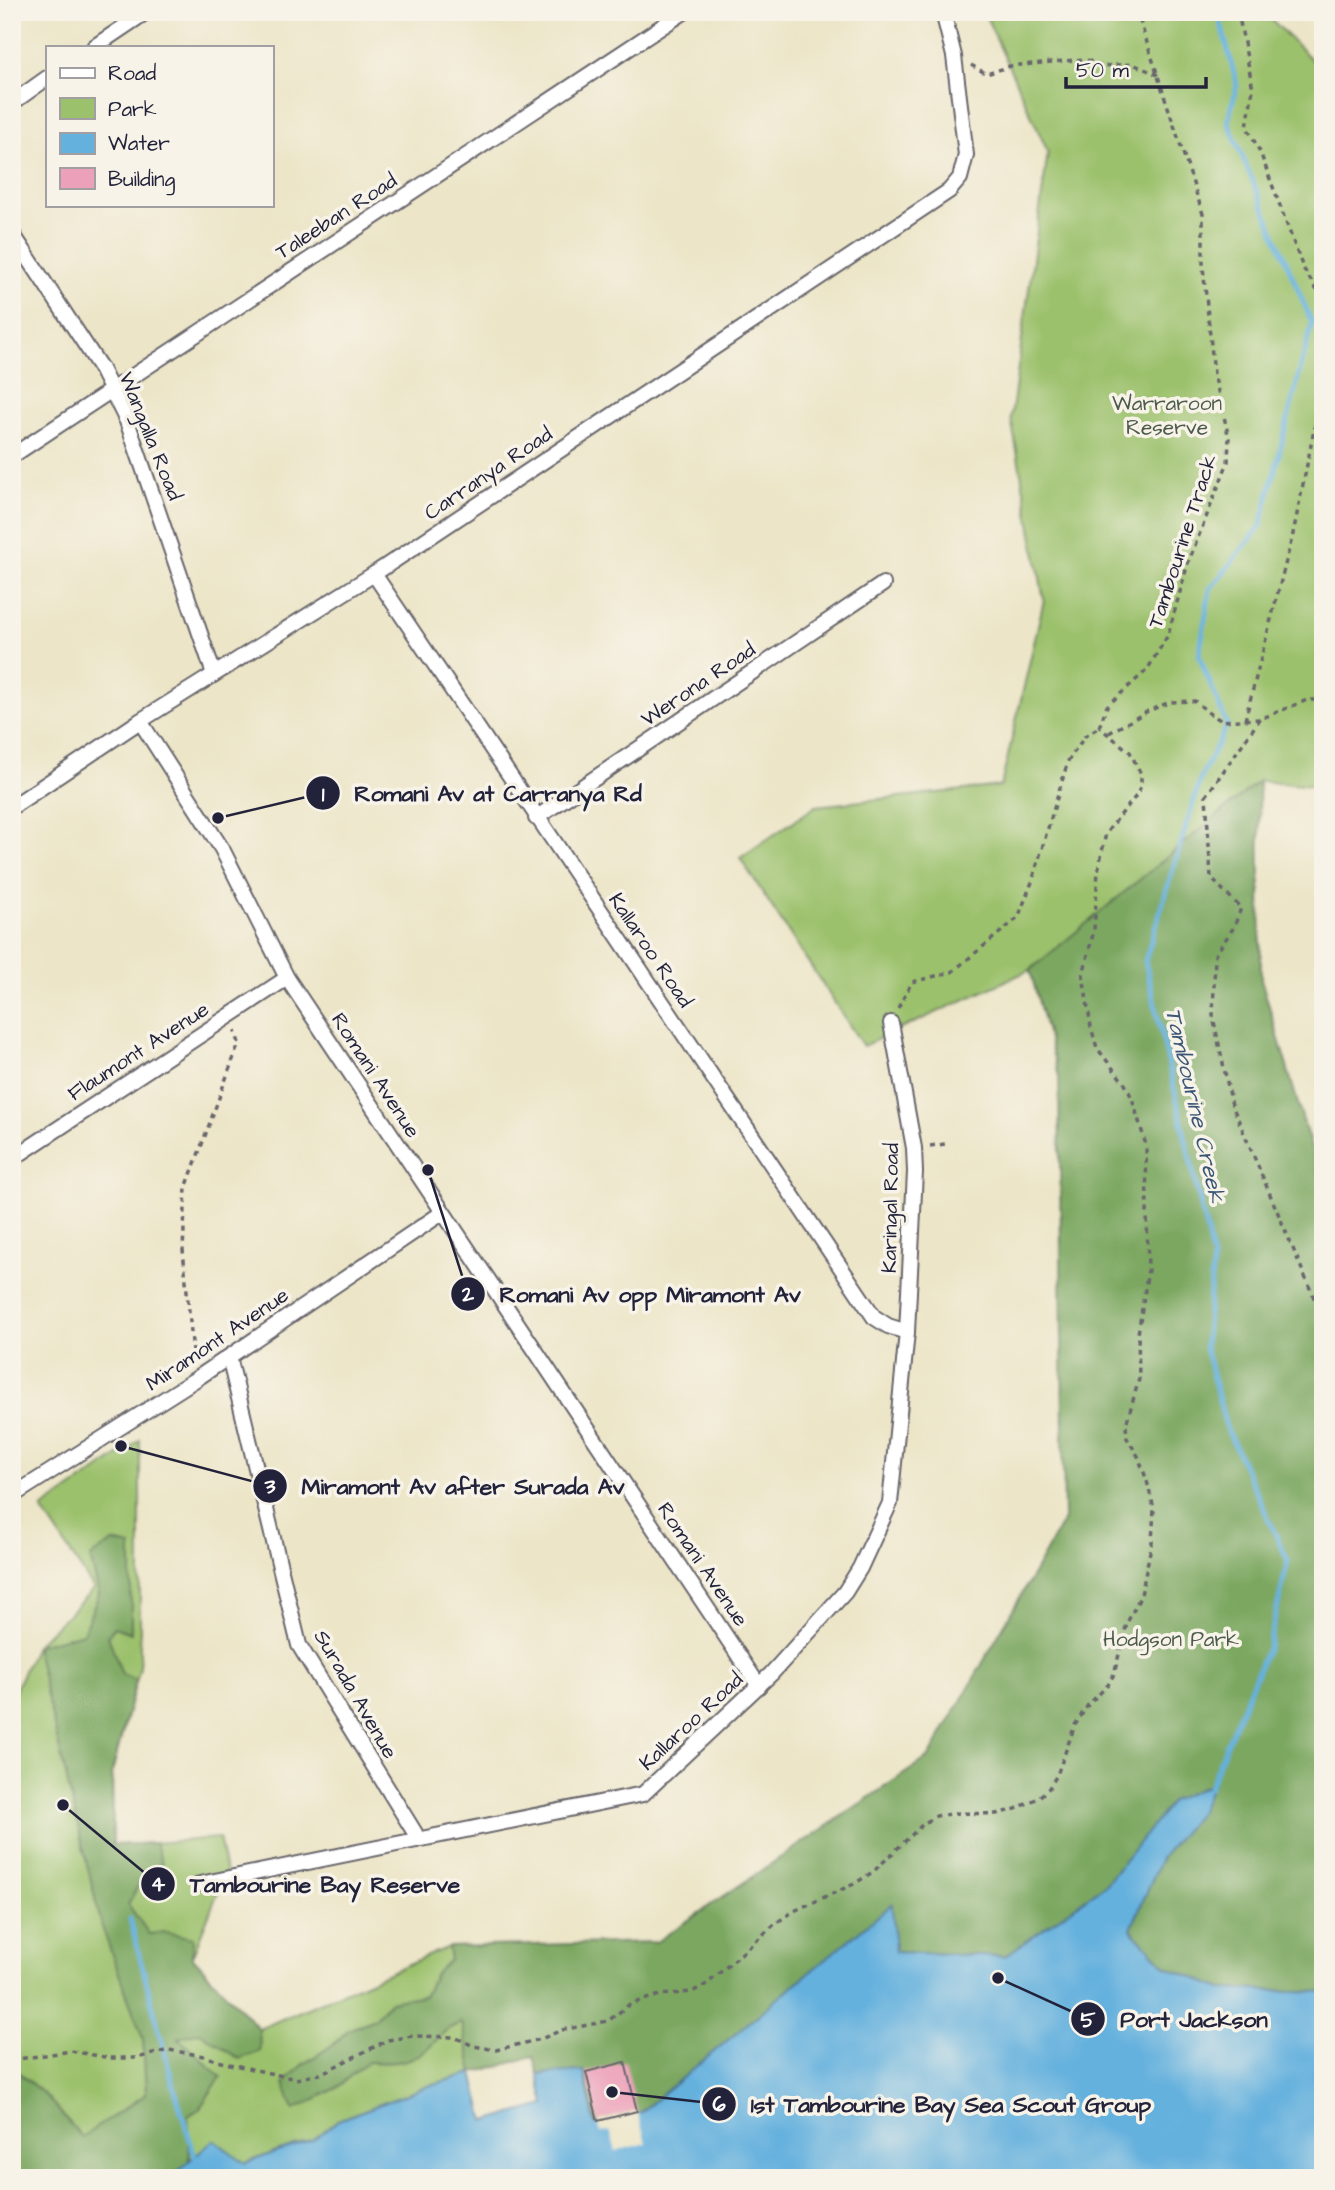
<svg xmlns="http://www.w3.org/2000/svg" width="1335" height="2190" viewBox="0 0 1335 2190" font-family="'Architects Daughter',sans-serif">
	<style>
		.green { fill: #9bc16c; stroke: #5e7254; stroke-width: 2 }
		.forest { fill: #7ca760; stroke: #4f644e; stroke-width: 2 }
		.water { fill: #65b1de; stroke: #446a8c; stroke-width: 2 }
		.pier { fill: #ece5c7 }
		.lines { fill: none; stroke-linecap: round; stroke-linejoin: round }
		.stream { stroke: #65b1de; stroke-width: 5 }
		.building { fill: #eda0ba }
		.minor-casing { stroke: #69666c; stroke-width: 18 }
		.path { stroke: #69666c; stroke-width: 3.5; stroke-dasharray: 5 5; stroke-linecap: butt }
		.minor { stroke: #fff; stroke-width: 14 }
		.labels { text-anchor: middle; stroke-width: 7; stroke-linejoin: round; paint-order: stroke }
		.street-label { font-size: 21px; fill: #22223b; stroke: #f7f3e8 }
		.park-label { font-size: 21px; fill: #4c5a4c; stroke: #f7f3e8 }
		.water-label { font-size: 23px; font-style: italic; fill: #395474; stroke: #f7f3e8 }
		.leader { fill: none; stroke: #22223b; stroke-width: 2.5 }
		.callout-dot { fill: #22223b; stroke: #f7f3e8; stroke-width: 2.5 }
		.mark-label { font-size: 21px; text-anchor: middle; font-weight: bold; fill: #fff }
		.callout-label { font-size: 23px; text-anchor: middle; font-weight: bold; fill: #22223b; stroke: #f7f3e8; stroke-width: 7; stroke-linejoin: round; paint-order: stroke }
	</style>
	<rect width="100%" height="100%" fill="#f7f3e8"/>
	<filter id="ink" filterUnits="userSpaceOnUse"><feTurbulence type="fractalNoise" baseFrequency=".0143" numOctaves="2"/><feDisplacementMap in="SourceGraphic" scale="14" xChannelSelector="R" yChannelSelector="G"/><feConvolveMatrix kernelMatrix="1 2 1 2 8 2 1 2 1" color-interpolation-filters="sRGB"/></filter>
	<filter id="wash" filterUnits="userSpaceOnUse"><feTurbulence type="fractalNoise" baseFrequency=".00686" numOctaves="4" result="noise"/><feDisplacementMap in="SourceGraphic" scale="28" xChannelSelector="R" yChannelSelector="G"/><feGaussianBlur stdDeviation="1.57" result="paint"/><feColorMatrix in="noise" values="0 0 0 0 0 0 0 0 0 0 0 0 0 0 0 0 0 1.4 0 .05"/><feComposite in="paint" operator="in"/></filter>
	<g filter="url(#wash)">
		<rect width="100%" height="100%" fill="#ece5c7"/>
		<g class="green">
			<path d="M984,12H1264L1323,71V787L1259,781L1219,814L1059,1814L1154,869L1030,970L863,1046L740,858L816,806L1001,786L1044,600L1011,418L1048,152Z"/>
			<path d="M140,1440V1667L112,1772L113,1846L219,1838L226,1872L192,1957L259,2029L448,1947L473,2073L434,2084L338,2120L313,2140L244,2163L214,2141L170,2178H12V1697L35,1646L94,1589L42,1509Z"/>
		</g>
		<g class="forest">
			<path d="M1259,781L1261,979L1323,1188V1992L1222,1989L1166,1967L1131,1929L1161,1858L1199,1813L1211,1784L1173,1800L1106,1884L1005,1956L895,1952L891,1905L641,2112L595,2124L584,2071L538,2074L533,2057L473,2073L462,2023C439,2030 439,2042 422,2053C405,2064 387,2063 367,2062L335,2089L294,2110L284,2083L302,2065L334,2044L348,2030L374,2019L390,2001L425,1995L434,1975L450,1960L448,1947L656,1942L929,1757L1064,1520L1059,1077L1030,970Z"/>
			<path d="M113,1542L131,1546V1633L114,1627L108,1636L122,1674L136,1680L112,1772L113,1845L155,1843L162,1862L140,1883L128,1904L149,1934L166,1932L193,1938L192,1957L259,2029L260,2051L239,2059L200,2032L178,2038L221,2077L199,2109L188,2116L190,2161L170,2178H12V2067L46,2096L82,2137L146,2094L143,2039L102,1927L35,1646L83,1633L99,1594L90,1557Z"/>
		</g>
		<path class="water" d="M1212,1784L1199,1813L1161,1858L1131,1929L1166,1967L1222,1989L1323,1992V2178H170L214,2140L245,2163L313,2140L338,2120L434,2084L473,2073L485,2121L545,2105L538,2074L584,2071L595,2124L641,2112L892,1904L895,1952L1005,1956L1106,1884L1173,1800Z"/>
		<path class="pier" d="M637,2111L646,2143L616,2151L610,2131L601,2133L598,2121Z"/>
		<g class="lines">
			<g class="stream">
				<path d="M1312,323L1323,320"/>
				<path d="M1209,1787L1269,1644L1288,1561L1226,1427L1205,1347L1213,1259L1145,961L1201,777L1227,725L1199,656L1210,589L1261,526L1312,323L1228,122L1237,85L1218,12"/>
				<path d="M130,1919L172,2080L195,2157"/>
			</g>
		</g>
		<g id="blocks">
			<path class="building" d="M625,2062L637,2111L598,2121L586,2072Z"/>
		</g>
	</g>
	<g filter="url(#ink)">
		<use href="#blocks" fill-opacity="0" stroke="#69666c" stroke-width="2"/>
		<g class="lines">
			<defs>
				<g id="minor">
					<path d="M94,47L146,12"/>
					<path d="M12,103L47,78"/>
					<path d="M12,233L100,367L127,421L214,674"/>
					<path d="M12,456L684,12"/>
					<path d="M374,574L874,1317L888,1326L907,1332"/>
					<path d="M140,721L222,849L287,978L759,1686"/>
					<path d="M12,807L140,721L374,574L949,191L960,178L966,155L954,56L943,12"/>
					<path d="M536,818L883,584"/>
					<path d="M12,1159L287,978"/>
					<path d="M229,1357L299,1645L415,1833L416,1840"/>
					<path d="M12,1496L196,1379L442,1213"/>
					<path d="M200,1884L643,1794L771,1674L845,1592L860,1568L890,1503L907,1332L915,1172L914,1148L891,1023"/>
				</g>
			</defs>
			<use href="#minor" class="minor-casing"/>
			<g class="path">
				<path d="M1238,12L1253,89L1247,127L1260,152L1303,268L1323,300"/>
				<path d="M971,65L987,74L1010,66L1085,59L1101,66L1133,64L1158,75"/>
				<path d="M1260,719L1206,796L1211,878L1241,908L1234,927L1215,955L1213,1017L1232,1105L1323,1319"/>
				<path d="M1245,720L1293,534L1316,420L1323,403"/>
				<path d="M1099,727L1107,706L1147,670L1168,635L1188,563L1228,462L1229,438L1214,374L1203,267V214L1137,12"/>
				<path d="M1109,733L1148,711L1170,702L1195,701L1210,714L1222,721L1260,719L1307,700H1323"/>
				<path d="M898,1008L912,982L952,972L1018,918L1032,882L1068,761L1085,736L1099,727"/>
				<path d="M930,1146L945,1144"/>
				<path d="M194,1363L183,1250L186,1188L239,1043L235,1031"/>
				<path d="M12,2060L71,2051L110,2058H137L169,2050L204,2056L221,2062L296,2079L320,2074L388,2040L413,2036L454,2037L474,2046L496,2050L541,2039L562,2030L608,2021L630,2004L660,1995L692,1992L707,1984L776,1923L794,1911L856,1883L874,1871L923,1824L936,1816L958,1813L996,1814L1016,1809L1038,1798L1049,1788L1057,1775L1075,1725L1088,1705L1108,1685L1114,1674L1127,1623L1141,1595L1152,1542L1154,1509L1147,1481L1138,1456L1127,1438L1126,1425L1139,1379L1138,1334L1148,1270L1146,1145L1132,1098L1125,1084L1097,1048L1091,1027L1083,975L1094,930L1098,871L1106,833L1136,796L1141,786V774L1130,752L1099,727"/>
			</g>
			<use href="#minor" class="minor"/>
		</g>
	</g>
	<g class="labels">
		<g class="street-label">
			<text transform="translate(336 216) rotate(-33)" y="7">Taleeban Road</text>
			<text transform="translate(151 436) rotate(68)" y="7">Wangalla Road</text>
			<text transform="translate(488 473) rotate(-34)" y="7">Carranya Road</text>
			<text transform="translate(1182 541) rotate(-72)" y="7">Tambourine Track</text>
			<text transform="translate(698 684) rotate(-34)" y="7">Werona Road</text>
			<text transform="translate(651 950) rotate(56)" y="7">Kallaroo Road</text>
			<text transform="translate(138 1051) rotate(-33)" y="7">Flaumont Avenue</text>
			<text transform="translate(376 1075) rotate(57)" y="7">Romani Avenue</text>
			<text transform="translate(890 1208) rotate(-89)" y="7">Karingal Road</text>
			<text transform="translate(217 1339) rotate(-34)" y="7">Miramont Avenue</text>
			<text transform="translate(703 1564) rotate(56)" y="7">Romani Avenue</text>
			<text transform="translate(356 1694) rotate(60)" y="7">Surada Avenue</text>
			<text transform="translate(691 1721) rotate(-43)" y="7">Kallaroo Road</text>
		</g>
		<g class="park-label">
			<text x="1167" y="410">Warraroon<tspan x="1167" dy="24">Reserve</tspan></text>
			<text x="1171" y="1646">Hodgson Park</text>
		</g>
		<g class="water-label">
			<text transform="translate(1196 1105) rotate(77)" y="8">Tambourine Creek</text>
		</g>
	</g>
	<path class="leader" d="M218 818L323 793M428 1170L468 1294M121 1446L270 1486M63 1805L158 1884M998 1978L1088 2019M612 2092L719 2104"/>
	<g class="callout-dot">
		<circle cx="218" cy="818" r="7"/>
		<circle cx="428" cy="1170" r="7"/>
		<circle cx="121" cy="1446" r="7"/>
		<circle cx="63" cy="1805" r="7"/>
		<circle cx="998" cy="1978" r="7"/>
		<circle cx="612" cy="2092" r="7"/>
		<circle cx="323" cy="793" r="18"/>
		<circle cx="468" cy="1294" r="18"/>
		<circle cx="270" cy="1486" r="18"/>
		<circle cx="158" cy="1884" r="18"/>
		<circle cx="1088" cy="2019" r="18"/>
		<circle cx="719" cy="2104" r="18"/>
	</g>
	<g class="mark-label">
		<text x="323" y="801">1</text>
		<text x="468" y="1301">2</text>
		<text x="270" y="1493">3</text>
		<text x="158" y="1891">4</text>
		<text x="1088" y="2027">5</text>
		<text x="719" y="2111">6</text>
	</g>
	<g class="callout-label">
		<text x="498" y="801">Romani Av at Carranya Rd</text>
		<text x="650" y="1302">Romani Av opp Miramont Av</text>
		<text x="463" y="1494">Miramont Av after Surada Av</text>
		<text x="325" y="1892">Tambourine Bay Reserve</text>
		<text x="1194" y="2027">Port Jackson</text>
		<text x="951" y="2112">1st Tambourine Bay Sea Scout Group</text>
	</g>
	<rect width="1335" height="2190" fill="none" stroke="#f7f3e8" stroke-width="42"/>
	<rect x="46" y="46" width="228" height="161" fill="#f7f3e8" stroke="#a29fa3" stroke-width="2"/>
	<rect x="60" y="68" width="35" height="10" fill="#ffffff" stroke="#a29fa3" stroke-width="2"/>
	<text x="108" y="80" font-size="21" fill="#22223b">Road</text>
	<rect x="60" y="98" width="35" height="21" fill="#9bc16c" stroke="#a29fa3" stroke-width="2"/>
	<text x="108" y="116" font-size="21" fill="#22223b">Park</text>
	<rect x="60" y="133" width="35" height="21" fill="#65b1de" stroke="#a29fa3" stroke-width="2"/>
	<text x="108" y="150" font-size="21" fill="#22223b">Water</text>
	<rect x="60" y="168" width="35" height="21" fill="#eda0ba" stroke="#a29fa3" stroke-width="2"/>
	<text x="108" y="186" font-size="21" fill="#22223b">Building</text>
	<path d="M1066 77v10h140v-10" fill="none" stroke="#22223b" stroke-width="3.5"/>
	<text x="1076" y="77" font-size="21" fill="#22223b" stroke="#f7f3e8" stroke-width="5" paint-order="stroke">50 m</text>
</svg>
